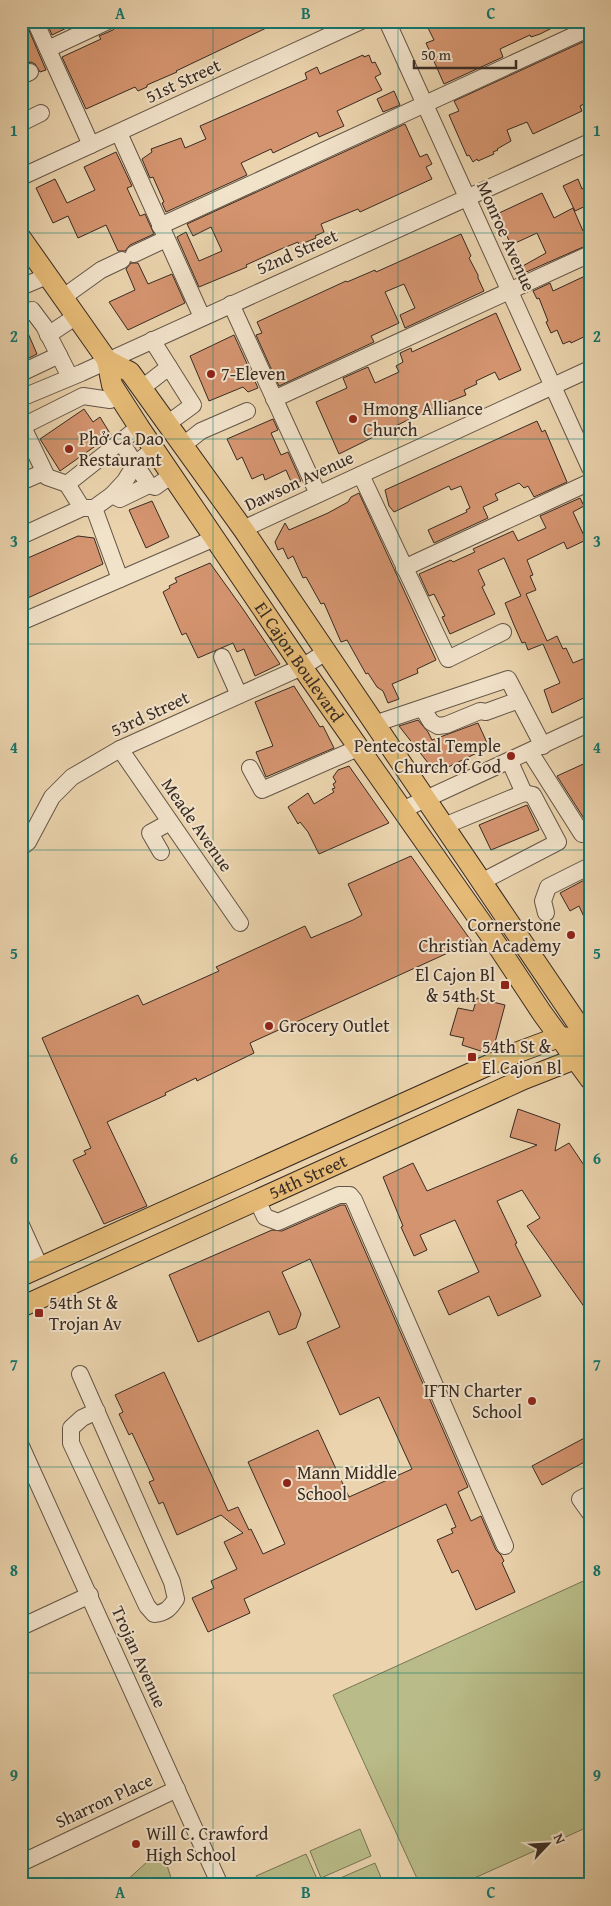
<svg xmlns="http://www.w3.org/2000/svg" width="611" height="1906" viewBox="0 0 611 1906" font-family="'Gentium Book Plus',serif">
	<style>
		.green { fill: #b9bc88; stroke: #787456 }
		.building { fill: #d4946f; stroke: #382b23 }
		.lines { fill: none; stroke-linecap: round; stroke-linejoin: round }
		.minor-casing { stroke: #645546; stroke-width: 18 }
		.major-casing { stroke: #382b23; stroke-width: 22 }
		.minor { stroke: #f1e2ca; stroke-width: 16 }
		.major { stroke: #e5ba76; stroke-width: 20 }
		.grid { fill: none; stroke: #0f766e; stroke-width: 1; stroke-opacity: 0.55 }
		.poi-dot { fill: #8f2418; stroke: #f1e2ca; stroke-width: 2 }
		.labels { text-anchor: middle; stroke-width: 4; stroke-linejoin: round; paint-order: stroke }
		.street-label { font-size: 18px; fill: #382b23; stroke: #f1e2ca }
		.poi-label { font-size: 18px; fill: #382b23; stroke: #f1e2ca; text-anchor: start }
		.neatline { fill: none; stroke: #0f766e; stroke-width: 2 }
		.grid-label { font-size: 16px; text-anchor: middle; font-weight: bold; fill: #0f766e }
	</style>
	<rect width="100%" height="100%" fill="#ead3ad"/>
	<filter id="stains"><feTurbulence type="fractalNoise" baseFrequency=".004" numOctaves="4"/><feColorMatrix values="0 0 0 0 .2 0 0 0 0 .09 0 0 0 0 .02 0 0 0 .5 -.17"/></filter>
	<radialGradient id="worn" r=".72"><stop offset=".6" stop-color="#630" stop-opacity="0"/><stop offset="1" stop-color="#630" stop-opacity=".3"/></radialGradient>
	<g class="green">
		<path d="M590,1578V1826L459,1885H420L333,1695Z"/>
		<path d="M360,1829L371,1856L321,1878L310,1851Z"/>
		<path d="M159,1851L166,1862L171,1878L120,1885V1882H125Z"/>
		<path d="M306,1854L318,1881L308,1885H260L256,1876Z"/>
		<path d="M375,1863L384,1885H324Z"/>
	</g>
	<g class="building">
		<path d="M21,21H25L46,70L40,72L35,64L31,62L21,65Z"/>
		<path d="M46,21H81L52,35Z"/>
		<path d="M118,21H192L196,28L211,21H281L176,71L177,72L147,85V87L138,91L135,87L86,109L62,57L101,39L99,36L113,30L116,26Z"/>
		<path d="M443,21H490L492,26L502,21H566L540,34L531,37L530,35L500,49L503,57L444,84L426,43L434,40L428,28Z"/>
		<path d="M585,41L590,52V101L580,106L582,111L533,134L527,122L507,130L511,141L497,149L498,150L493,152L494,154L478,161L477,159L473,162L469,155L467,156L449,115L459,111L454,101Z"/>
		<path d="M363,55L364,57L369,55L372,63L375,62L381,74L375,77L382,90L337,111L344,126L319,137L317,132L273,153L271,149L241,163L247,175L166,212L162,203L164,202L153,177L150,178L142,159L152,152L151,149L181,138L185,148L206,139L200,126L307,79L305,73L317,67L320,74Z"/>
		<path d="M394,91L400,105L383,112L377,99Z"/>
		<path d="M405,124L420,157L427,154L432,164L426,167L432,179L360,212L358,209L321,224L324,232L315,236L316,238L299,245L298,242L281,249L246,265L247,267L199,287L177,237L186,232L199,261L222,251L211,227L193,236L187,224Z"/>
		<path d="M116,152L132,186L127,188L140,216L145,214L154,234L130,245L125,251H118L106,225L78,238L68,216L53,223L36,188L55,179L67,203L95,190L84,167Z"/>
		<path d="M578,179L582,189L590,185V204L575,211L563,186Z"/>
		<path d="M542,193L554,218L573,208L583,231L585,230L590,244L524,273L521,267L546,253L537,233L511,245L497,214Z"/>
		<path d="M461,234L471,256L469,258L478,275V278L484,291L405,328L400,315L415,308L404,284L385,292L399,323L371,336L374,342L279,386L256,335L262,333L257,322L346,281L347,282L375,270L376,272Z"/>
		<path d="M131,263H138L148,284L172,274L185,303L128,330L109,302L135,290L126,269Z"/>
		<path d="M585,276L590,286V334L571,343L570,341L563,344L557,330L551,333L546,322L548,321L539,298L537,299L533,291L550,283L553,291Z"/>
		<path d="M496,313L521,370L499,380L495,372L476,381L477,384L464,390L466,395L428,410L339,454L316,402L347,388L343,378L368,367L375,383L399,372L396,366L403,362L400,353L411,348L412,352Z"/>
		<path d="M24,324L37,354L21,362V325Z"/>
		<path d="M234,335L258,388L248,392L243,387L209,401L190,356Z"/>
		<path d="M84,409L93,422L100,417L111,435L60,471L40,439Z"/>
		<path d="M273,419L278,430L271,433L281,455L288,452L301,481L293,486L286,470L265,480L263,474L252,479L242,457L237,460L227,439Z"/>
		<path d="M537,421L542,432L545,430L567,482L534,497L528,486L524,488L519,483L495,494L498,500L483,507L488,518L434,543L428,530L467,512L466,510L470,508L461,486L451,490L449,486L394,512L389,506L385,490Z"/>
		<path d="M359,493L436,660L417,669L418,673L392,684L399,699L388,703L383,691L377,687L368,673L366,674L347,640L341,642L324,603L321,604L306,577L303,578L293,556L288,559L283,548L278,550L275,542L285,523L289,530L328,513L348,502L351,497Z"/>
		<path d="M580,498L584,506L573,512L586,540L567,549L564,542L527,560L533,575L530,576L536,590L526,594L547,641L557,636L563,649L566,648L573,663L590,656V678L585,680L590,690V695L552,713L544,690L560,683L543,644L528,650L525,642L522,643L514,625L505,603L521,596L504,558L478,570L485,585L482,587L495,614L450,634L442,617L445,616L434,594L429,596L419,574L451,560L453,562L475,552L473,549L513,531L518,541L546,528L540,516Z"/>
		<path d="M152,501L169,537L146,548L129,510Z"/>
		<path d="M78,536L94,538L103,564L21,601V561Z"/>
		<path d="M210,563L243,609L280,664L255,676L244,649L237,652L233,643L198,658L186,633L182,635L163,592L170,588L169,586L177,582L175,578Z"/>
		<path d="M294,686L320,727L323,726L334,748L266,777L256,752L273,746L255,702Z"/>
		<path d="M418,720L428,732L432,740L478,723L489,747L436,773L399,726Z"/>
		<path d="M590,761V828L557,776Z"/>
		<path d="M349,766L389,823L319,854L308,832L300,822L298,824L288,807L308,793L314,804L334,792L332,789L335,788L333,784L336,782L333,777L338,770Z"/>
		<path d="M527,805L539,830L491,850L479,825Z"/>
		<path d="M411,856L472,942L250,1043L254,1053L197,1081L196,1078L165,1093L166,1095L107,1122L147,1206L104,1224L73,1160L86,1154L84,1151L91,1148L42,1038L138,995L143,1005L219,971L216,967L305,926L311,938L353,920L362,915L348,884Z"/>
		<path d="M590,877V930L579,906L570,911L560,893Z"/>
		<path d="M477,998L505,1005L493,1050L487,1053L462,1045L464,1038L450,1035L458,1008L473,1011Z"/>
		<path d="M518,1109L560,1124L555,1151L569,1143L590,1174V1315L527,1226L540,1218L522,1190L497,1201L517,1243L515,1244L541,1296L498,1316L489,1296L449,1315L438,1291L479,1272L455,1220L420,1235L427,1250L414,1256L401,1227L403,1226L383,1177L413,1163L427,1191L537,1145L510,1137Z"/>
		<path d="M341,1205H345L468,1487L458,1492L471,1521L481,1516L496,1550L501,1555L504,1561L502,1563L515,1592L476,1610L458,1570L452,1573L437,1540L453,1533L451,1529L456,1527L446,1504L244,1599L250,1613L208,1632L192,1598L214,1588L211,1581L237,1569L224,1542L243,1533L221,1515L177,1535L163,1502L159,1504L149,1482L154,1480L132,1433L129,1435L119,1414L123,1412L115,1395L164,1372L228,1511L238,1507L249,1530L251,1529L263,1554L285,1544L248,1462L318,1430L349,1497L412,1469L379,1397L340,1415L307,1342L340,1327L310,1259L282,1272L301,1314L296,1328L279,1335L269,1311L198,1342L169,1275L272,1230L282,1231Z"/>
		<path d="M590,1435V1459L542,1485L532,1466Z"/>
	</g>
	<g class="lines">
		<defs>
			<g id="minor">
				<path d="M35,21L91,145"/>
				<path d="M387,21L590,468"/>
				<path d="M48,49L108,21"/>
				<path d="M21,76L30,72"/>
				<path d="M21,123L41,113"/>
				<path d="M119,133L202,317"/>
				<path d="M21,177L361,21"/>
				<path d="M160,226L590,28"/>
				<path d="M134,254L166,239"/>
				<path d="M21,287L47,276"/>
				<path d="M62,298L101,270L122,260"/>
				<path d="M231,304L318,494"/>
				<path d="M21,315L32,310L44,326L70,377"/>
				<path d="M48,335L75,317"/>
				<path d="M152,340L193,405L167,424"/>
				<path d="M21,373L59,355"/>
				<path d="M142,388L169,367"/>
				<path d="M21,398L81,373L590,142"/>
				<path d="M274,399L590,254"/>
				<path d="M21,423L47,477L67,484L82,508H94L120,579"/>
				<path d="M23,426L83,396L110,400L118,395"/>
				<path d="M121,442L149,485L155,487L172,475"/>
				<path d="M182,446L201,431L247,411"/>
				<path d="M361,475L448,659L503,632"/>
				<path d="M21,482L44,472"/>
				<path d="M67,484L139,427"/>
				<path d="M112,495L120,499L149,485"/>
				<path d="M94,508L112,495L125,481L136,463L154,449"/>
				<path d="M243,529L590,369"/>
				<path d="M21,536L82,508"/>
				<path d="M404,568L590,482"/>
				<path d="M21,622L215,538"/>
				<path d="M222,657L239,695"/>
				<path d="M423,709L431,722L438,726L446,725L480,711L486,712L519,700"/>
				<path d="M374,724L508,679L543,746"/>
				<path d="M120,749L240,923"/>
				<path d="M530,752L582,834"/>
				<path d="M510,762L524,793"/>
				<path d="M250,768L262,790L358,748"/>
				<path d="M402,810L590,723"/>
				<path d="M444,826L524,793L533,795L558,842L481,882"/>
				<path d="M21,848L28,842L52,797L72,777L120,749L302,667L326,652"/>
				<path d="M161,852L150,833L170,822"/>
				<path d="M546,913L543,901L548,887L590,866"/>
				<path d="M257,1200L265,1217L278,1222L339,1195H350L354,1200L505,1546"/>
				<path d="M21,1225L40,1267"/>
				<path d="M80,1374L172,1582L176,1599C170,1608 166,1613 154,1614L147,1606L71,1443V1428L82,1418L97,1411"/>
				<path d="M21,1446L220,1885"/>
				<path d="M590,1494L580,1499L590,1513"/>
				<path d="M21,1627L90,1595"/>
				<path d="M21,1863L177,1789"/>
			</g>
			<g id="major">
				<path id="s1" d="M21,238L107,360L112,385L139,427L302,667L493,939L542,1013L590,1079"/>
				<path d="M107,360L130,372L243,529L590,1042"/>
				<path d="M21,1276L513,1054L559,1037L571,1038"/>
				<path id="s2" d="M21,1307L524,1079L575,1059L581,1049"/>
			</g>
		</defs>
		<use href="#minor" class="minor-casing"/>
		<use href="#major" class="major-casing"/>
		<use href="#minor" class="minor"/>
		<use href="#major" class="major"/>
	</g>
	<path class="grid" d="M213,21V1885M398,21V1885M21,233H590M21,439H590M21,644H590M21,850H590M21,1056H590M21,1262H590M21,1467H590M21,1673H590"/>
	<g class="poi-dot">
		<circle cx="211" cy="374" r="5"/>
		<circle cx="353" cy="419" r="5"/>
		<circle cx="69" cy="449" r="5"/>
		<circle cx="511" cy="756" r="5"/>
		<circle cx="571" cy="935" r="5"/>
		<rect x="500" y="980" width="10" height="10" rx="2.5"/>
		<circle cx="269" cy="1026" r="5"/>
		<rect x="467" y="1052" width="10" height="10" rx="2.5"/>
		<rect x="34" y="1308" width="10" height="10" rx="2.5"/>
		<circle cx="532" cy="1401" r="5"/>
		<circle cx="287" cy="1483" r="5"/>
		<circle cx="136" cy="1844" r="5"/>
	</g>
	<g class="labels">
		<g class="street-label">
			<text transform="translate(183 81) rotate(-25)" y="6">51st Street</text>
			<text transform="translate(506 236) rotate(66)" y="6">Monroe Avenue</text>
			<text transform="translate(297 252) rotate(-24)" y="6">52nd Street</text>
			<text transform="translate(299 481) rotate(-25)" y="6">Dawson Avenue</text>
			<text dy="6" stroke="none"><textPath href="#s1" startOffset="509">El Cajon Boulevard</textPath></text>
			<text transform="translate(150 714) rotate(-25)" y="6">53rd Street</text>
			<text transform="translate(197 825) rotate(55)" y="6">Meade Avenue</text>
			<text dy="6" stroke="none"><textPath href="#s2" startOffset="315">54th Street</textPath></text>
			<text transform="translate(139 1657) rotate(66)" y="6">Trojan Avenue</text>
			<text transform="translate(104 1801) rotate(-25)" y="6">Sharron Place</text>
		</g>
		<g class="poi-label">
			<text x="221" y="380">7-Eleven</text>
			<text x="363" y="415">Hmong Alliance<tspan x="363" dy="21">Church</tspan></text>
			<text x="79" y="445">Phở Ca Dao<tspan x="79" dy="21">Restaurant</tspan></text>
			<text x="501" y="752" text-anchor="end">Pentecostal Temple<tspan x="501" dy="21">Church of God</tspan></text>
			<text x="561" y="931" text-anchor="end">Cornerstone<tspan x="561" dy="21">Christian Academy</tspan></text>
			<text x="495" y="981" text-anchor="end">El Cajon Bl<tspan x="495" dy="21">&amp; 54th St</tspan></text>
			<text x="279" y="1032">Grocery Outlet</text>
			<text x="482" y="1053">54th St &amp;<tspan x="482" dy="21">El Cajon Bl</tspan></text>
			<text x="49" y="1309">54th St &amp;<tspan x="49" dy="21">Trojan Av</tspan></text>
			<text x="522" y="1397" text-anchor="end">IFTN Charter<tspan x="522" dy="21">School</tspan></text>
			<text x="297" y="1479">Mann Middle<tspan x="297" dy="21">School</tspan></text>
			<text x="146" y="1840">Will C. Crawford<tspan x="146" dy="21">High School</tspan></text>
		</g>
	</g>
	<rect width="611" height="1906" fill="none" stroke="#ead3ad" stroke-width="55"/>
	<g transform="translate(548 1844) rotate(65)" stroke="#f1e2ca" stroke-width="4" paint-order="stroke">
	<path d="M0-4L9 19L0 12L-9 19Z" fill="#382b23"/>
	<text y="-8" font-size="14" font-weight="bold" text-anchor="middle" fill="#382b23">N</text>
	</g>
	<path d="M414 60v8h102v-8" fill="none" stroke="#382b23" stroke-width="2.5"/>
	<text x="421" y="60" font-size="15" fill="#382b23" stroke="#f1e2ca" stroke-width="4" paint-order="stroke">50 m</text>
	<rect x="28" y="28" width="556" height="1850" class="neatline"/>
	<g class="grid-label">
		<text x="120" y="19">A</text>
		<text x="306" y="19">B</text>
		<text x="491" y="19">C</text>
		<text x="14" y="136">1</text>
		<text x="597" y="136">1</text>
		<text x="14" y="342">2</text>
		<text x="597" y="342">2</text>
		<text x="14" y="547">3</text>
		<text x="597" y="547">3</text>
		<text x="14" y="753">4</text>
		<text x="597" y="753">4</text>
		<text x="14" y="959">5</text>
		<text x="597" y="959">5</text>
		<text x="14" y="1164">6</text>
		<text x="597" y="1164">6</text>
		<text x="14" y="1370">7</text>
		<text x="597" y="1370">7</text>
		<text x="14" y="1576">8</text>
		<text x="597" y="1576">8</text>
		<text x="14" y="1781">9</text>
		<text x="597" y="1781">9</text>
		<text x="120" y="1898">A</text>
		<text x="306" y="1898">B</text>
		<text x="491" y="1898">C</text>
	</g>
	<rect width="100%" height="100%" filter="url(#stains)"/>
	<rect width="100%" height="100%" fill="url(#worn)"/>
</svg>
